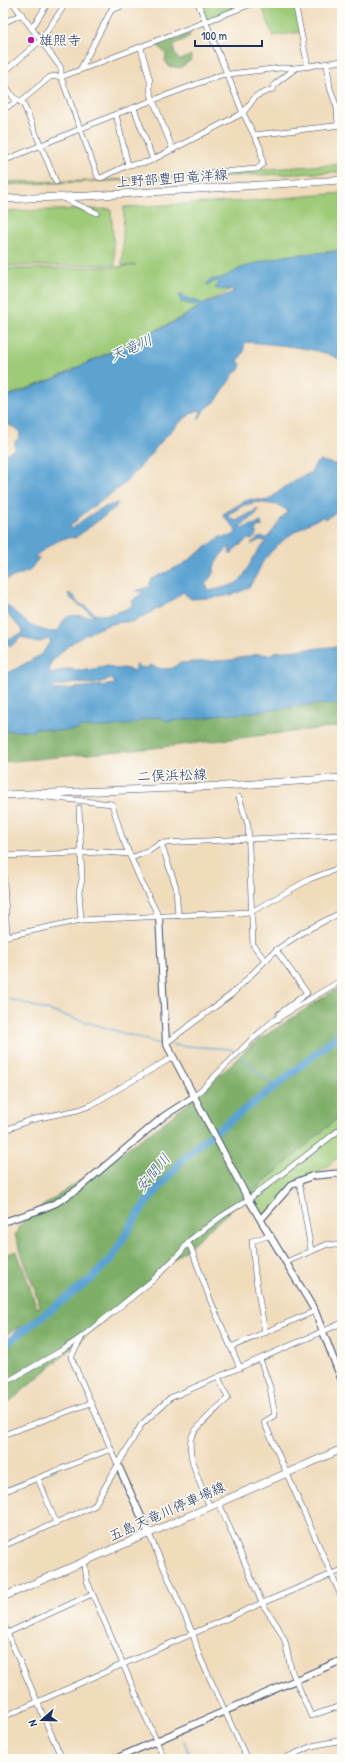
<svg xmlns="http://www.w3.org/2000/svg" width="345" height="1762" viewBox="0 0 345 1762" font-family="'Patrick Hand','Klee One',sans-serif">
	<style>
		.green { fill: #9ecb78; stroke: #5c7d6b }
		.forest { fill: #7eaf68; stroke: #4c6f63 }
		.water { fill: #5ca3d2; stroke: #3c6998; fill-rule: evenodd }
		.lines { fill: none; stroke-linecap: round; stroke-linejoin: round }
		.stream { stroke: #5ca3d2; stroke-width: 1.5 }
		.river { stroke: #5ca3d2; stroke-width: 8 }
		.minor-casing { stroke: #3b496c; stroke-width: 6 }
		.tertiary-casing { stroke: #3b496c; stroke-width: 8 }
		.secondary-casing { stroke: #3b496c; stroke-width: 8 }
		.minor { stroke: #fff; stroke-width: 5 }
		.tertiary { stroke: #fff; stroke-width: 6 }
		.secondary { stroke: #fff; stroke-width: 7 }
		.poi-dot { fill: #b5179e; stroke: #fdfcf7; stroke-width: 1.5 }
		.labels { text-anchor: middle; stroke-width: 3; stroke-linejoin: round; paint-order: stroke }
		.poi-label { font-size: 14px; fill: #1b2f5e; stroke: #fdfcf7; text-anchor: start }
		.street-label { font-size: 14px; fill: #1b2f5e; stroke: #fdfcf7 }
		.water-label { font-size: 15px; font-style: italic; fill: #355d8c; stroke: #fdfcf7 }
	</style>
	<rect width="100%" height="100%" fill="#fdfcf7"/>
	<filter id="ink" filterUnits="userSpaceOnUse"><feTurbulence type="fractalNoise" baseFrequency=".025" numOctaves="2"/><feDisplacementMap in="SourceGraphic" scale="8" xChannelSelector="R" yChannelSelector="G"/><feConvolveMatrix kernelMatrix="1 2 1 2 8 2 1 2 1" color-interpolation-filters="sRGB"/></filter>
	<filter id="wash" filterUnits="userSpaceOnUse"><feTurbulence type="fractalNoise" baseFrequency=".012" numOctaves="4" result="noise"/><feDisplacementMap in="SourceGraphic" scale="16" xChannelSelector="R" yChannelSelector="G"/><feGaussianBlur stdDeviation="0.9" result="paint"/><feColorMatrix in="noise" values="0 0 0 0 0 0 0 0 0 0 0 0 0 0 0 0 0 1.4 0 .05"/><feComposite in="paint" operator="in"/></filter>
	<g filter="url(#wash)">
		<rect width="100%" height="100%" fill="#f0dbbb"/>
		<g class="green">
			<path d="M198,3H243V4L205,20Z"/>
			<path d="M263,3H295L301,32L273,36L261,4Z"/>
			<path d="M342,164V172L3,185V182L96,181Z"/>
			<path d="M342,193V250L274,259L231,289L175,321L55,378L7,396L3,393V269L119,267L136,265L122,266L124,207L248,201Z"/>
			<path d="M111,209L115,265L3,266V211Z"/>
			<path d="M342,1114V1154L261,1219L247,1197Z"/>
		</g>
		<g class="forest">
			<path d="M191,33L188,38L174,44C173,51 175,55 180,60L191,55V60L180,68L168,66L165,60L166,54L158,46L159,41L171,36L177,39Z"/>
			<path d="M342,696V726L154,748L3,762V728Z"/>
			<path d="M342,985V1114L27,1387L8,1403L3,1405V1343L21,1325L3,1337V1322L7,1313L3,1301V1255L17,1251L37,1308L40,1306L15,1235L25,1218L154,1130L202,1092L251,1045Z"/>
		</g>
		<g class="water">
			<path d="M342,251V362C332,348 266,344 247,342L244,345V351L238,361L241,364L239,370L235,372L216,401L204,410L198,420L201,411L198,410C171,423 149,460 126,482C108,498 85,509 69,528L72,529C86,517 100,507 118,503L114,509L75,538C61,535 45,549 34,557L39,558L29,571L3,581V455L15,449V441L19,439L20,433L16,428L8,425C4,414 1,407 7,396L16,394L73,371L78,367L121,348L184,317L200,306L181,302L179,295H183L186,298L204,304L235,291C229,287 221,292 215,288L219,283L217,281L207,285L209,280L222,278L241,268L263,261L290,255Z"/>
			<path d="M321,461C328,462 334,465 342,464V508L326,519L323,517C300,526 279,541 264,560C258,569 255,583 246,589C230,598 209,598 191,599L183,592L170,602L133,622C112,620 89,632 72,643C64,648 58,657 51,662L49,672L52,674L65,669L88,670L108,666L115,669L124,668L134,671L136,664L139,667L149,668V665L162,669L173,668L179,663L230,660L258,654L269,655L275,652L342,646V703L323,705L322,704L296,706L276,710L275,709L239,714H221L210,717L181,720L167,721L160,717L143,719L132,724L105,727H79L78,730L49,731L48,729L34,728V731H3V674L12,671L42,654L51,641L48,639L37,643L22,637L11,646L5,643V640L22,634L23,631C16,623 4,613 3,602L31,626L33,625C42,630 49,634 59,630C67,608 76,618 94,616L70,598L68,593L75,597V600L83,606L84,605L97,615C109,615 123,612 133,605L132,601L144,591H136L151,586V585L149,584L152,579L183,564L220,537C227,537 231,538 236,532C233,523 225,520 223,514L245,501L251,499L267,501L286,486L311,472L316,463ZM257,502L278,505L288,511C280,518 273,534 266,538L263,537L258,538L251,544L260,540L268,542C255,546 249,572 239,581C234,586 217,589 210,591L205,584L214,573C213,561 222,554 230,546L229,552L231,555L236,548L248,539L252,540L258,533L255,531L258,526L262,527L261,522L243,528L239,526C246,523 257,516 258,509L236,521L229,517V514L244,505ZM111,679L116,684L54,690L52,687L75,683L94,684Z"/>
		</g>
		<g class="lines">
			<g class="stream">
				<path d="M3,997L163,1045"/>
				<path d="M171,1045L231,1049L234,1051"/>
				<path d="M240,1056L275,1087"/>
				<path d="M137,1428L141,1421"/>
				<path d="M5,1488L57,1468"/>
				<path d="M184,1741L191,1759"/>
			</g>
			<path class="river" d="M3,1346L90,1280L112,1258L131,1225L146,1203L183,1159L204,1140L275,1087L342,1032"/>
		</g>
	</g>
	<g filter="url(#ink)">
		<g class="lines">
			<defs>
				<g id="minor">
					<path d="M13,3L61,68V77L98,177L101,178L128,165L148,162L243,113L256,96L273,89L275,84L296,68"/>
					<path d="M198,3L243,113L260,147L263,164L257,169L209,173"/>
					<path d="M295,3L308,67"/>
					<path d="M112,10L130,3"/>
					<path d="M3,23L22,14"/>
					<path d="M32,28L48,3"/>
					<path d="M141,48L150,81V90L153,100L173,150"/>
					<path d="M327,64L330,88L337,108L338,125"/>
					<path d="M80,70L115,3"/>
					<path d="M3,73L41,40L66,3"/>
					<path d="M3,81L13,97L23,103L56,182"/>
					<path d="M20,102L50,77L56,76L61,77L80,70L254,3"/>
					<path d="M134,108L153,160"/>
					<path d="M3,109L13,104L17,100"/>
					<path d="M116,114L128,165"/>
					<path d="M254,135L342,125"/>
					<path d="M3,161L116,114L221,75L280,68H296L342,61"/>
					<path d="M62,198L97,213"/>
					<path d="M37,796L112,804L122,837L140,879L159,917"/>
					<path d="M239,797L248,825L253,945L265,960"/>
					<path d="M79,808L82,880L79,891L81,920"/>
					<path d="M161,843L176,887L178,916"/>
					<path d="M3,856L103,852L130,854"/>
					<path d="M131,858L149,851L161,843L342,835"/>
					<path d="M3,864L7,936"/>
					<path d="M3,937L81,920L251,912L310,879L342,867"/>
					<path d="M276,950L307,993L279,1014L278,1020"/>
					<path d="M166,1043L232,994L276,950L303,932L342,912"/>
					<path d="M195,1096L249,1042L273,1021L342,980"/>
					<path d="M3,1131L30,1120L78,1110L89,1106L173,1057"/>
					<path d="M299,1181L311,1250"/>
					<path d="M188,1244L191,1248L211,1302L240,1368"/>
					<path d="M286,1262L328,1244L342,1246"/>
					<path d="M265,1333L255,1274L252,1241L271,1235"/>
					<path d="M81,1339L71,1357L118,1465"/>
					<path d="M231,1347L315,1311"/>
					<path d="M260,1359L270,1387L275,1415L264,1422L342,1598"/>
					<path d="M3,1384L64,1349L83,1336L153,1280L180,1253L190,1240L222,1216L249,1199L342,1128"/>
					<path d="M3,1435L91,1403"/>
					<path d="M38,1478L56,1523"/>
					<path d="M3,1492L111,1449"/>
					<path d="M219,1503L262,1603L278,1627L285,1641L291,1669L311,1716L340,1706L342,1715"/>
					<path d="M210,1507C203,1491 183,1450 193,1434C200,1423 218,1408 228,1398L218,1377"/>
					<path d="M149,1534L193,1634L199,1655L247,1759"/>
					<path d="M3,1546L94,1506L141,1425L170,1398L342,1323"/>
					<path d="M83,1562L85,1566L87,1581L164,1759"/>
					<path d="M3,1623L62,1759"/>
					<path d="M3,1635L92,1594"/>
					<path d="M3,1717L262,1603L342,1570"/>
					<path d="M283,1759L312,1746L342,1740"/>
				</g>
				<g id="tertiary">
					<path d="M159,917L166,1043L247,1197L315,1311L342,1381"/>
					<path d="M261,1219L292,1184L312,1176L342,1173"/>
					<path d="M3,1222L37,1211L56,1203L78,1189L164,1116L195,1096"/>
					<path d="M118,1465L149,1534"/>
					<path d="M115,1759L342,1660"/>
				</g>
				<g id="secondary">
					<path d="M3,199L88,196L342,180"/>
					<path d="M3,795L224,786L342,778"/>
					<path d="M3,1597L342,1449"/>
				</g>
			</defs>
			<use href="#minor" class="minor-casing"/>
			<use href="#tertiary" class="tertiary-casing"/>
			<use href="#secondary" class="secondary-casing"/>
			<use href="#minor" class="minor"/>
			<use href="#tertiary" class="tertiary"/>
			<use href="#secondary" class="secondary"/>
		</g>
	</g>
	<circle class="poi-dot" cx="31" cy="40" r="4"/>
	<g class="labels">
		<g class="poi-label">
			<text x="39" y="45">雄照寺</text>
		</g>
		<g class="street-label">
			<text transform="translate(172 178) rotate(-4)" y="5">上野部豊田竜洋線</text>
			<text transform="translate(172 775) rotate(-2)" y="5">二俣浜松線</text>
			<text transform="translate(167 1511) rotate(-24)" y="5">五島天竜川停車場線</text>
		</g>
		<g class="water-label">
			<text transform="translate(131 348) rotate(-24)" y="5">天竜川</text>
			<text transform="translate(153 1173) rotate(-50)" y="5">安間川</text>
		</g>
	</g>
	<rect width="345" height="1762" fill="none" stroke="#fdfcf7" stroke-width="16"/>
	<g transform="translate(42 1720) rotate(250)" stroke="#fdfcf7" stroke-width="3" paint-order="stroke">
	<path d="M0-3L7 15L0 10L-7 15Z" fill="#1b2f5e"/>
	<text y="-6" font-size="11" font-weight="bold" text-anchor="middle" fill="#1b2f5e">N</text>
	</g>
	<path d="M195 40v6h67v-6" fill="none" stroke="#1b2f5e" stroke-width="2"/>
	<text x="201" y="40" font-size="12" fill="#1b2f5e" stroke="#fdfcf7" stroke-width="3" paint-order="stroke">100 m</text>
</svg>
